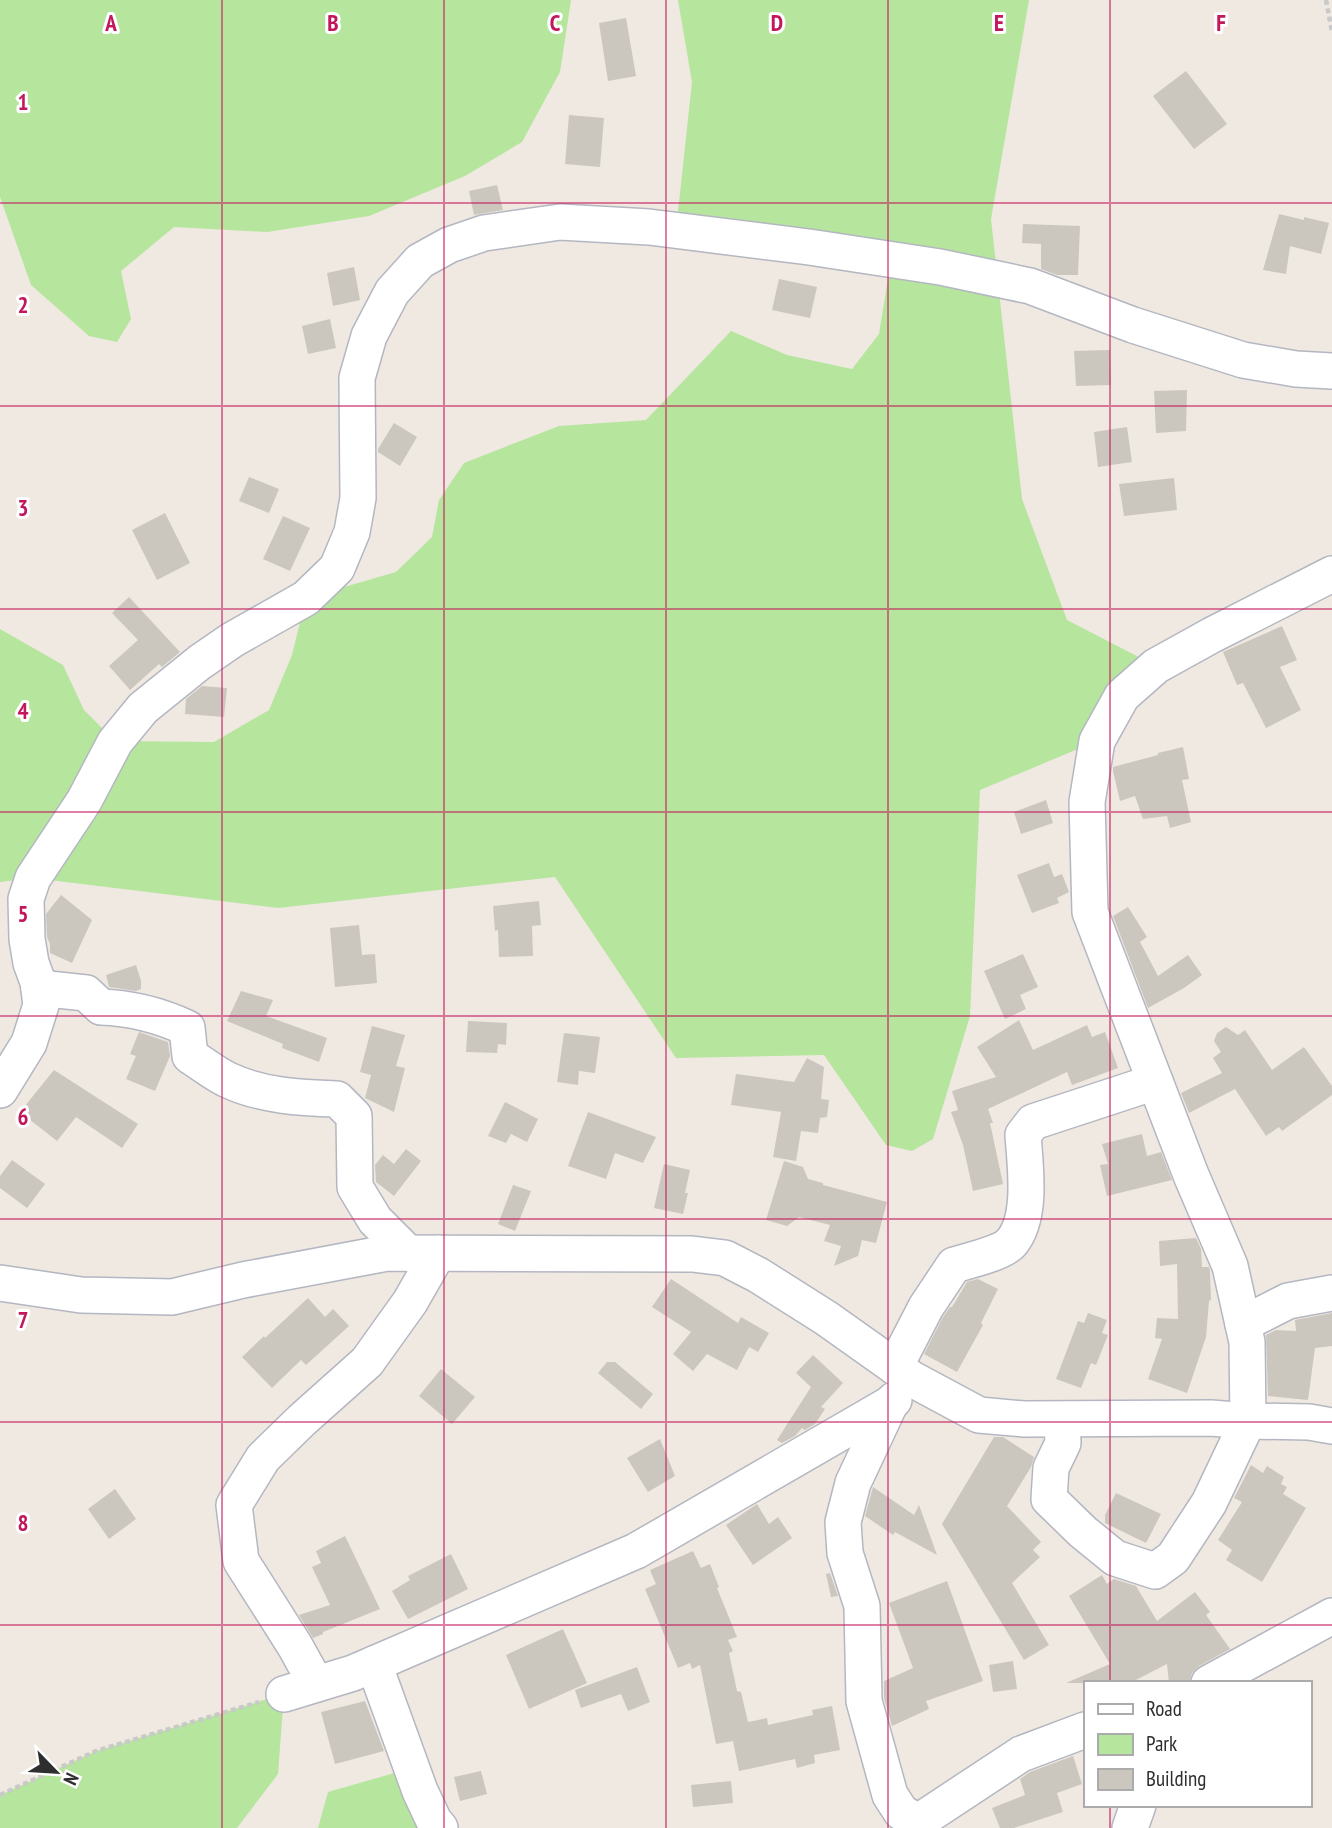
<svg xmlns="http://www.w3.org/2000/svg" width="1332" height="1828" viewBox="0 0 1332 1828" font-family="'PT Sans Narrow',sans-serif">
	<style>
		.green { fill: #b6e59e }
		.building { fill: #cbc7bf }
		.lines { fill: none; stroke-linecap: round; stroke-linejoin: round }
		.minor-casing { stroke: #b4b7c1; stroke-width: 38 }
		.path { stroke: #c9c9c9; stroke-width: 4.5; stroke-dasharray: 5 3.5; stroke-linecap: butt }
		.minor { stroke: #fff; stroke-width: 35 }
		.grid { fill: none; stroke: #c2185b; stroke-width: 2; stroke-opacity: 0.55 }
		.grid-label { font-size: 23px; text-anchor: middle; font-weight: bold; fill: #c2185b; stroke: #fff; stroke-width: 6; stroke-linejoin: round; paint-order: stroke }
	</style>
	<rect width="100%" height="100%" fill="#efe9e1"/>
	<g class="green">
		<path d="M0,0H571L560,72L522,142L465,176L369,216L267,232L174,227L121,271L131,319L117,342L89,336L31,285L0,197Z"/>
		<path d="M678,0H1029L991,219L1022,499L1067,620L1156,666L1097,741L980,790L970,1016L933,1139L912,1151L886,1145L824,1055L676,1058L555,877L278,908L33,878L0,882V629L63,665L84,710L115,741L214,742L269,710L292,655L306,598L396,572L432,537L439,500L464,463L559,426L646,420L731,331L787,355L852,369L879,334L891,260L676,230L692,82Z"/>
		<path d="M284,1694L278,1774L237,1828H0V1795L96,1751Z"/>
		<path d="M412,1768L440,1828H318L328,1792Z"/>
	</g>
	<g class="building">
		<path d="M626,18L636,76L608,81L599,23Z"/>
		<path d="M1186,71L1227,124L1194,149L1153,96Z"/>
		<path d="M569,115L604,118L600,167L565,164Z"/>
		<path d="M497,185L503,210L474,215L469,191Z"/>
		<path d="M1279,214L1304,220V217L1329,223L1321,254L1290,246L1286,274L1263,270Z"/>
		<path d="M1023,224L1080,226L1078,275H1057L1041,269V244L1022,243Z"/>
		<path d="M354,267L360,300L333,306L327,273Z"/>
		<path d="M779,279L817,287L810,318L772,310Z"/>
		<path d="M330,319L336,348L308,354L302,326Z"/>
		<path d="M1110,350L1111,385L1076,386L1074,351Z"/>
		<path d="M1187,390L1186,431L1156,433L1154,391Z"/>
		<path d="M394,423L417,437L400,466L378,452V449Z"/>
		<path d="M1127,427L1132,462L1098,467L1094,432Z"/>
		<path d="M249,477L279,489L269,513L239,501Z"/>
		<path d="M1174,478L1177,510L1124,516L1119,484Z"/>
		<path d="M165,513L190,563L157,580L132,530Z"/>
		<path d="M283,516L310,528L290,571L263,559Z"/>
		<path d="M129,597L180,652L162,667L159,664L130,690L109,666L138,640L112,613Z"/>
		<path d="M1282,626L1297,660L1280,667L1301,710L1266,728L1243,683L1237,685L1223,652Z"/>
		<path d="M202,686L227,688L224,717L185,714L186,699Z"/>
		<path d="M1183,747L1189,779L1182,780L1191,822L1170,828L1167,816L1143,819L1135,796L1120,801L1113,771V767L1158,755V753Z"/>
		<path d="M1046,800L1053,823L1021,834L1014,812Z"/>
		<path d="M1049,863L1054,877L1062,874L1069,892L1057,898L1059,903L1032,913L1017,875Z"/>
		<path d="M61,895L92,920L72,963L50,953V944L47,937L46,914Z"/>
		<path d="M539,901L541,925L532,926L533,956L499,957L498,930L495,931L493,906Z"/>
		<path d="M1128,907L1147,937L1140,942L1158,976L1188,955L1202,975L1184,988L1148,1008L1113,916Z"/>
		<path d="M359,925L362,955L375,954L377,983L335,987L330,928Z"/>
		<path d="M1023,954L1038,987L1020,995L1026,1009L1005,1019L984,971Z"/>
		<path d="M136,965L141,981V989L136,991L109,987L106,975Z"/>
		<path d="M241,991L273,1000L266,1016L327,1038L319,1062L282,1048L283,1044L227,1021Z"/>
		<path d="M1019,1020L1033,1050L1087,1025L1092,1037L1105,1032L1118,1068L1072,1085L1067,1072L988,1109L993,1123H990L1003,1184L973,1191L963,1145L951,1112L958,1110L952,1091L996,1077L977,1047Z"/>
		<path d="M468,1021L507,1023L506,1045L498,1044L497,1053L466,1052Z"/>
		<path d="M372,1026L405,1035L396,1066L405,1068L394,1112L365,1098L371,1075L360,1072Z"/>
		<path d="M1226,1027L1238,1035L1245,1030L1272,1070L1304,1047L1332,1086V1095L1282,1131L1279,1127L1266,1136L1235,1089L1189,1113L1181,1093L1222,1073L1213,1058L1221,1052L1214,1041L1217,1033Z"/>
		<path d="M139,1032L168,1042L170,1056L155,1091L126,1079L136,1056L130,1054Z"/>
		<path d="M564,1033L600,1037L595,1073L579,1071L578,1085L557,1082Z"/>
		<path d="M807,1058L824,1067L821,1099L829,1100L827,1117L820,1118L818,1133L801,1131L796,1161L773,1157L781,1112L731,1105L736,1074L794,1082Z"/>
		<path d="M54,1070L138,1124L122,1148L76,1117L57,1141L20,1112Z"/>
		<path d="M505,1102L538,1119L527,1142L511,1134L506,1143L488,1136Z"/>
		<path d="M588,1112L656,1137L643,1163L615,1153L606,1179L568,1166Z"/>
		<path d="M1142,1134L1147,1156L1161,1152L1172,1180L1107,1196L1100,1165L1108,1164L1102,1144Z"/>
		<path d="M406,1149L421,1161L394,1196L376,1182L375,1165L383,1155L394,1164Z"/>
		<path d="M12,1160L45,1184L27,1208L0,1188V1176Z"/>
		<path d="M784,1161L803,1167L808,1179L823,1183V1185L887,1202L876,1243L862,1240L858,1256L834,1266L841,1246L824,1241L830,1225L799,1217L787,1226L766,1220Z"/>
		<path d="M664,1164L690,1170L685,1193H688L683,1214L654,1208Z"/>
		<path d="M513,1185L531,1191L515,1231L498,1224Z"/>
		<path d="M1196,1238L1201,1249L1202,1267H1209L1210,1271L1211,1300L1209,1301L1206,1337L1187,1393L1148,1379L1162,1339L1155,1338L1157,1318L1178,1319L1177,1264L1160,1266L1159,1241Z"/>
		<path d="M671,1279L738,1323L741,1317L769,1333L758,1352L749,1347L737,1370L707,1354L693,1371L673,1354L691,1332L652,1307Z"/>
		<path d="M978,1279L998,1289L981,1323L983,1325L957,1372L924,1354L943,1317L950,1307H952L967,1282Z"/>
		<path d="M308,1298L325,1317L333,1309L349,1326L306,1365L301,1360L272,1388L242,1357L264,1336L265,1338Z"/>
		<path d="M1088,1313L1107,1320L1102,1333L1108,1335L1096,1365L1091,1363L1081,1388L1056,1379L1078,1321L1084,1323Z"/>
		<path d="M1332,1313V1346L1315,1348L1308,1400L1268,1396L1266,1335L1276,1330L1296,1331L1295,1320Z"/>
		<path d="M813,1355L843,1383L821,1407L825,1409L815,1424L805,1430L802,1428L795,1436L782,1443L777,1440L811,1387L796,1373Z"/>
		<path d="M607,1362H615L653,1394L641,1409L598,1373Z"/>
		<path d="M441,1369L475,1397L452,1424L419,1396Z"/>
		<path d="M994,1437H1003L1034,1457L1031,1467L1007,1506L1041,1542L1033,1550L1040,1557L1012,1583L1049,1645L1024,1660L942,1524Z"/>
		<path d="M660,1439L675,1476L648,1492L627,1458Z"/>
		<path d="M1251,1465L1263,1473L1267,1466L1284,1477L1281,1484L1287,1487L1283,1494L1306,1508L1262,1582L1226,1560L1232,1550L1218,1540L1242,1502L1234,1498Z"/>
		<path d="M873,1487L914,1515L919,1505L937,1555L895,1532L893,1535L865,1516Z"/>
		<path d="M115,1489L136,1519L109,1539L88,1509Z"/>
		<path d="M1116,1493L1161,1514L1146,1543L1105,1523V1515Z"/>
		<path d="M757,1504L769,1524L778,1517L792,1538L753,1565L726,1525Z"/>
		<path d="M345,1536L380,1609L323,1632V1634L313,1638L299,1615L330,1605L312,1567L321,1563L316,1551Z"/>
		<path d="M693,1551L701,1568L710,1564L719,1587L717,1588L737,1637L728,1640L733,1651L729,1653L737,1691L741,1692L748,1722L767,1718L768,1725L813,1715L812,1710L832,1706L840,1750L814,1755L815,1763L797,1768L795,1759L739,1771L733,1741L716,1744L700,1665L692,1669L690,1663L678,1668L645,1589L656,1584L650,1570Z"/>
		<path d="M451,1554L468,1589L408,1619L392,1591L410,1580L408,1576Z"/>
		<path d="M830,1573L838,1596L831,1597L826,1574Z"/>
		<path d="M1102,1575L1107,1584L1114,1579L1136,1586L1157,1621L1195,1592L1210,1612L1206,1615L1230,1649L1199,1666L1192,1673L1189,1683H1169L1167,1664L1130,1683H1066L1110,1664L1069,1596Z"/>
		<path d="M947,1581L983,1681L926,1701L929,1709L892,1726L884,1698V1681L913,1668L889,1603Z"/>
		<path d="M563,1629L587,1683L529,1709L506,1655Z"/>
		<path d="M1013,1661L1017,1689L993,1692L989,1665Z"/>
		<path d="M637,1667L650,1702L628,1711L621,1694L581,1708L575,1690Z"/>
		<path d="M365,1701L384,1751L335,1764L321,1712Z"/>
		<path d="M1073,1756L1082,1784L1057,1793L1063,1812L1014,1828H1000L992,1808L1025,1795L1020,1779L1030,1772Z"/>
		<path d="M481,1771L487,1794L460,1801L454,1777Z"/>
		<path d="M731,1781L733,1803L693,1807L691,1785Z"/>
	</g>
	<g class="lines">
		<defs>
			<g id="minor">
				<path d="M39,988L86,993L101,1007C132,1008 159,1015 187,1028L190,1056C203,1064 215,1074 228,1080C262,1096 301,1098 337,1099L354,1116L355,1187L375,1220L408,1253"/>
				<path d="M0,1090L29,1043L41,1005L38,982L31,963L27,939L26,899L33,878L84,801L115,742L143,708L200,662L232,640L306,598L337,568L352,532L358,498L357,378L369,336L392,292L420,261L449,245L484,233L560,222L649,227L809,247L940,267L1030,286L1133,325L1243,360L1296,369L1332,371"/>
				<path d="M0,1283L81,1295L172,1297L243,1280L387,1253L692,1254L725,1258L758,1275L826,1318L912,1379L979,1415L1024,1419L1211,1418L1248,1421L1309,1422L1332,1426"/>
				<path d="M1243,1324L1288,1301L1332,1293"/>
				<path d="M895,1367L926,1307L954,1265C968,1261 1002,1253 1011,1243C1033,1218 1025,1165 1023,1135L1033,1122L1155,1082"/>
				<path d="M894,1400L890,1404L853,1483L843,1522L845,1553L862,1606L864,1701L890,1795L901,1812L918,1822L1021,1754L1085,1730"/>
				<path d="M1062,1420L1063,1443L1051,1468L1049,1499L1083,1532L1115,1558L1155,1571L1173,1558L1209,1503L1248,1421L1247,1342L1230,1266L1191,1175L1090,912L1087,802L1097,741L1122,696L1156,666L1212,635L1332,574"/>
				<path d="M374,1664L420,1791L434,1821L440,1828"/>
				<path d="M1209,1683L1332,1616"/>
				<path d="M316,1684L295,1646L241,1561L234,1505L263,1458L302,1420L367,1362L410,1302L438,1253"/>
				<path d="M284,1694L353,1673L636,1551L890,1404"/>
				<path d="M1130,1828L1138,1805"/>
			</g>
		</defs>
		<use href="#minor" class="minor-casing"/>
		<g class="path">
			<path d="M1326,0L1332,32"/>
			<path d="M0,1795L96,1751L259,1702"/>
		</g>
		<use href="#minor" class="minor"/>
	</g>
	<path class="grid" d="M222,0V1828M444,0V1828M666,0V1828M888,0V1828M1110,0V1683M0,203H1332M0,406H1332M0,609H1332M0,812H1332M0,1016H1332M0,1219H1332M0,1422H1332M0,1625H1332M1110,1805V1828"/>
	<g class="grid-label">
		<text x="111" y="31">A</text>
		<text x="333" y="31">B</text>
		<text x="555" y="31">C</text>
		<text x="777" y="31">D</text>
		<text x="999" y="31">E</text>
		<text x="1221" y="31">F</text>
		<text x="23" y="110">1</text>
		<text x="23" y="313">2</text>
		<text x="23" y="516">3</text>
		<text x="23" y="719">4</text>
		<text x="23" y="922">5</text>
		<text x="23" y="1125">6</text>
		<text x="23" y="1328">7</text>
		<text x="23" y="1531">8</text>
	</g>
	<rect x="1084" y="1681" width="228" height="126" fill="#ffffff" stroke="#ababab" stroke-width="2"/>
	<rect x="1098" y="1704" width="35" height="10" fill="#ffffff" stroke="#ababab" stroke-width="2"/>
	<text x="1146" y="1716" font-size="21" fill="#2e2e2e">Road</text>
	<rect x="1098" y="1734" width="35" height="21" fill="#b6e59e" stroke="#ababab" stroke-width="2"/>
	<text x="1146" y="1751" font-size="21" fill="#2e2e2e">Park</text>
	<rect x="1098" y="1769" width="35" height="21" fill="#cbc7bf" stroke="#ababab" stroke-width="2"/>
	<text x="1146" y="1786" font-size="21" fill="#2e2e2e">Building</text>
	<g transform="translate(56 1772) rotate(115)" stroke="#ffffff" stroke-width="5" paint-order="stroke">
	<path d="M0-5L12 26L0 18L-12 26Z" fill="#2e2e2e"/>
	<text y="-10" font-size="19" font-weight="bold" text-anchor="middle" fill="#2e2e2e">N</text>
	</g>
</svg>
